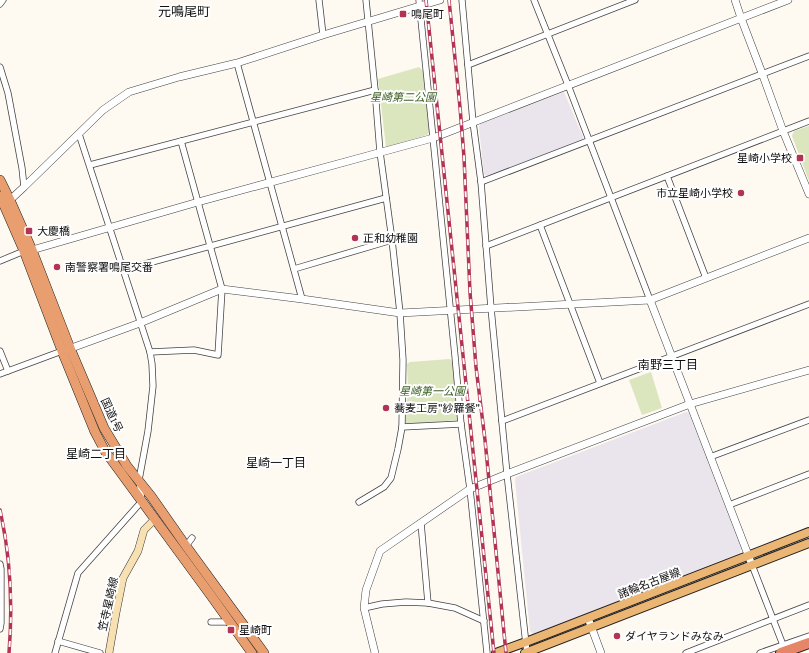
<svg xmlns="http://www.w3.org/2000/svg" width="809" height="653" viewBox="0 0 809 653" font-family="'Crimson Pro','Noto Sans JP',serif">
	<style>
		.industrial { fill: #eae4ec }
		.green { fill: #dbe5be }
		.lines { fill: none; stroke-linecap: round; stroke-linejoin: round }
		.minor-casing { stroke: #424242; stroke-width: 7 }
		.tertiary-casing { stroke: #424242; stroke-width: 8 }
		.secondary-casing { stroke: #313131; stroke-width: 8 }
		.primary-casing { stroke: #202020; stroke-width: 10 }
		.trunk-casing { stroke: #202020; stroke-width: 10 }
		.motorway-casing { stroke: #202020; stroke-width: 12 }
		.minor { stroke: #fff; stroke-width: 5.5 }
		.tertiary { stroke: #fff; stroke-width: 7 }
		.secondary { stroke: #f7e1b3; stroke-width: 7 }
		.primary { stroke: #ebb574; stroke-width: 8 }
		.trunk { stroke: #e89e6e; stroke-width: 9 }
		.motorway { stroke: #e68667; stroke-width: 10 }
		.rail-casing { stroke: #b23354; stroke-width: 3.5 }
		.rail { stroke: #fff; stroke-width: 2; stroke-dasharray: 6; stroke-linecap: butt }
		.poi-dot { fill: #b23354; stroke: #fff; stroke-width: 1.5 }
		.labels { text-anchor: middle; stroke-width: 4; stroke-linejoin: round; paint-order: stroke }
		.poi-label { font-size: 11px; fill: #0f0f0f; stroke: #fff; text-anchor: start }
		.park-label { font-size: 11px; font-style: italic; fill: #3e6125; stroke: #fff }
		.street-label { font-size: 11px; fill: #0f0f0f; stroke: #fff }
		.neighbourhood-label { font-size: 12px; fill: #0f0f0f; stroke: #fff }
		.quarter-label { font-size: 13px; fill: #0f0f0f; stroke: #fff }
	</style>
	<rect width="100%" height="100%" fill="#fef9f1"/>
	<g class="industrial">
		<path d="M564,92L583,137V140L487,176L484,174L479,127L480,124Z"/>
		<path d="M686,412L689,413L741,548L740,553L533,634L530,631L515,480L516,477Z"/>
	</g>
	<g class="green">
		<path d="M419,67L423,71L429,132L427,135L386,147L378,79Z"/>
		<path d="M809,126V181L792,136L794,131Z"/>
		<path d="M450,359L454,363L459,420L408,424L405,422L408,390L407,364L410,362Z"/>
		<path d="M651,372L662,408L642,415L629,380Z"/>
	</g>
	<g class="lines">
		<defs>
			<g id="minor">
				<path d="M319,0L323,35"/>
				<path d="M419,0L433,138L455,356L461,424L470,489L487,653"/>
				<path d="M462,0L473,122L481,182L491,308L507,474L527,653"/>
				<path d="M534,0L568,85L650,300"/>
				<path d="M0,4L3,0"/>
				<path d="M237,63L302,299"/>
				<path d="M468,65L635,0"/>
				<path d="M0,67L8,93L22,168L24,187"/>
				<path d="M90,165L375,90"/>
				<path d="M667,176L706,278"/>
				<path d="M481,182L809,56"/>
				<path d="M540,225L600,383"/>
				<path d="M486,246L809,121"/>
				<path d="M0,261L24,251"/>
				<path d="M294,269L392,240"/>
				<path d="M123,270L386,198"/>
				<path d="M0,351L8,371"/>
				<path d="M150,352L194,350L218,355L222,289L181,141"/>
				<path d="M0,374L62,351"/>
				<path d="M502,421L809,304"/>
				<path d="M402,427L461,424"/>
				<path d="M710,457L809,420"/>
				<path d="M359,502L384,487L391,478L398,449L402,427L403,360L400,313L392,240L380,152L375,90L366,0"/>
				<path d="M729,505L809,474"/>
				<path d="M421,523L428,603"/>
				<path d="M186,546L192,538"/>
				<path d="M0,564L1,569V623L0,629"/>
				<path d="M752,565L783,645"/>
				<path d="M364,608L382,604L406,602L428,603L455,608L484,621"/>
				<path d="M211,622H230"/>
				<path d="M58,641L100,653"/>
				<path d="M55,653L78,573L142,501L139,480L148,431L153,386L152,364L150,352L79,134"/>
				<path d="M686,653L809,605"/>
				<path d="M760,653L809,636"/>
			</g>
			<g id="tertiary">
				<path d="M735,0L741,18L762,73L783,131L809,194"/>
				<path d="M6,202L10,200L24,187L103,110L129,92L179,77L237,63L323,35L440,0"/>
				<path d="M32,250L198,202L433,138L788,0"/>
				<path d="M650,300L752,565"/>
				<path d="M66,350L140,323L222,289L302,299L400,313L650,300L809,238"/>
				<path d="M588,618L601,653"/>
				<path d="M375,653L364,608L366,590L380,551L470,489L507,474L690,404L809,370"/>
			</g>
			<path id="secondary" d="M109,653L116,613L123,578L138,551L144,530L155,519"/>
			<g id="primary">
				<path d="M496,653L526,642L809,532"/>
				<path d="M525,653L809,543"/>
			</g>
			<g id="trunk">
				<path d="M0,180L10,200L32,250L70,348L104,428L127,466L151,496L186,546L264,653"/>
				<path d="M0,196L24,251L62,351L95,432L105,451L212,597L252,653"/>
			</g>
			<path id="motorway" d="M781,653L809,643"/>
		</defs>
		<use href="#minor" class="minor-casing"/>
		<use href="#tertiary" class="tertiary-casing"/>
		<use href="#secondary" class="secondary-casing"/>
		<use href="#primary" class="primary-casing"/>
		<use href="#trunk" class="trunk-casing"/>
		<use href="#motorway" class="motorway-casing"/>
		<use href="#minor" class="minor"/>
		<use href="#tertiary" class="tertiary"/>
		<use href="#secondary" class="secondary"/>
		<use href="#primary" class="primary"/>
		<use href="#trunk" class="trunk"/>
		<use href="#motorway" class="motorway"/>
		<defs>
			<g id="rail">
				<path d="M426,0L494,653"/>
				<path d="M449,0L460,107L464,157L470,292L476,367L485,440L506,653"/>
				<path d="M0,510C11,559 13,603 9,653"/>
			</g>
		</defs>
		<use href="#rail" class="rail-casing"/>
		<use href="#rail" class="rail"/>
	</g>
	<g class="poi-dot">
		<rect x="399" y="10" width="8" height="8" rx="2"/>
		<rect x="796" y="154" width="8" height="8" rx="2"/>
		<circle cx="741" cy="193" r="4"/>
		<rect x="25" y="227" width="8" height="8" rx="2"/>
		<circle cx="355" cy="238" r="4"/>
		<circle cx="57" cy="267" r="4"/>
		<circle cx="386" cy="408" r="4"/>
		<rect x="227" y="626" width="8" height="8" rx="2"/>
		<circle cx="617" cy="636" r="4"/>
	</g>
	<g class="labels">
		<g class="poi-label">
			<text x="411" y="18">鳴尾町</text>
			<text x="792" y="162" text-anchor="end">星崎小学校</text>
			<text x="733" y="197" text-anchor="end">市立星崎小学校</text>
			<text x="37" y="235">大慶橋</text>
			<text x="363" y="242">正和幼稚園</text>
			<text x="65" y="271">南警察署鳴尾交番</text>
			<text x="394" y="412">蕎麦工房"紗羅餐"</text>
			<text x="239" y="634">星崎町</text>
			<text x="625" y="640">ダイヤランドみなみ</text>
		</g>
		<g class="park-label">
			<text x="403" y="101">星崎第二公園</text>
			<text x="432" y="395">星崎第一公園</text>
		</g>
		<g class="street-label">
			<text transform="translate(112 415) rotate(65)" y="4">国道1号</text>
			<text transform="translate(649 583) rotate(-21)" y="4">諸輪名古屋線</text>
			<text transform="translate(108 604) rotate(-77)" y="4">笠寺星崎線</text>
		</g>
		<g class="neighbourhood-label">
			<text x="668" y="369">南野三丁目</text>
			<text x="96" y="458">星崎二丁目</text>
			<text x="276" y="467">星崎一丁目</text>
		</g>
		<g class="quarter-label">
			<text x="184" y="16">元鳴尾町</text>
		</g>
	</g>
</svg>
